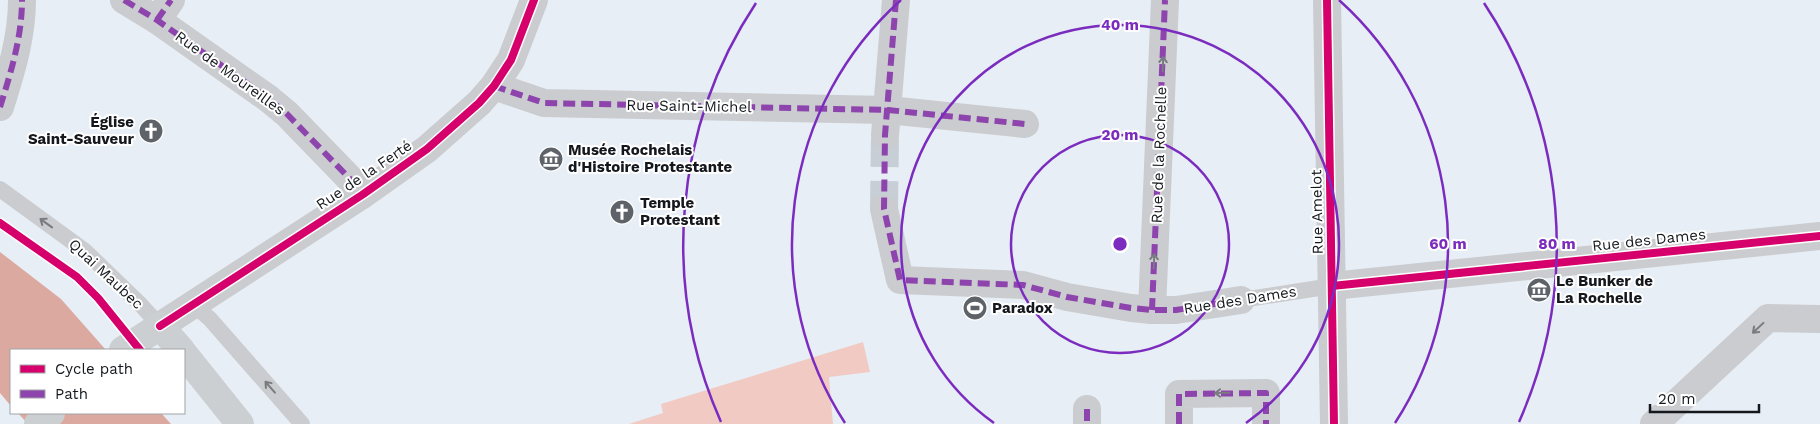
<svg xmlns="http://www.w3.org/2000/svg" width="1820" height="424" viewBox="0 0 1820 424" font-family="'Work Sans',sans-serif">
	<style>
		.green { fill: #f1cac4 }
		.water { fill: #dca9a0 }
		.lines { fill: none; stroke-linecap: round; stroke-linejoin: round }
		.street-tunnel { stroke: #c7ced5; stroke-width: 28; stroke-dasharray: 28 14; stroke-linecap: butt }
		.lane { stroke: #cacccf; stroke-width: 16 }
		.street { stroke: #cacccf; stroke-width: 28 }
		.secondary { stroke: #cccfd2; stroke-width: 28 }
		.quiet { stroke: #8e44ad; stroke-width: 6; stroke-dasharray: 12 6; stroke-linecap: butt }
		.cycleway-casing { stroke: #fff; stroke-width: 11 }
		.cycleway { stroke: #d6006c; stroke-width: 8 }
		.oneway { stroke: #787b7f }
		.ring { fill: none; stroke: #7b2cbf; stroke-width: 2.5 }
		.labels { text-anchor: middle; stroke-width: 4; stroke-linejoin: round; paint-order: stroke }
		.street-label { font-size: 15px; fill: #14181d; stroke: #fff }
		.poi-label { font-size: 15px; font-weight: bold; fill: #14181d; stroke: #fff; text-anchor: start }
		.centre { fill: #7b2cbf; stroke: #fff; stroke-width: 2.5 }
		.ring-label { font-size: 15px; text-anchor: middle; font-weight: bold; fill: #7b2cbf; stroke: #fff; stroke-width: 4; stroke-linejoin: round; paint-order: stroke }
	</style>
	<rect width="100%" height="100%" fill="#e7eef5"/>
	<path class="green" d="M863,342L870,372L829,377L833,424H629L663,413L661,404Z"/>
	<g class="water">
		<path d="M0,252L61,299L106,350H11V406L0,393Z"/>
		<path d="M18,413H161L171,424H28Z"/>
	</g>
	<g class="lines">
		<path class="street-tunnel" d="M884,209L885,135"/>
		<g class="lane">
			<path d="M0,189L85,251L141,305L160,326"/>
			<path d="M1241,300L1332,286"/>
			<path d="M193,304L210,319L302,424"/>
		</g>
		<g class="street">
			<path d="M124,0L157,20L269,99L287,114L352,181L362,195"/>
			<path d="M1327,0L1334,424"/>
			<path d="M157,20L171,0"/>
			<path d="M494,86L544,103L888,110L1025,124"/>
			<path d="M0,107C11,72 22,37 22,0"/>
			<path d="M885,135L896,0"/>
			<path d="M884,209L900,280L1023,285L1067,297L1131,308L1152,310H1176L1241,300"/>
			<path d="M1332,286L1820,236"/>
			<path d="M1152,310L1165,0"/>
			<path d="M160,326L362,195L427,149L479,103L494,86L511,60L534,0"/>
			<path d="M1087,409V424"/>
			<path d="M1179,424V394L1266,393V424"/>
			<path d="M1654,424L1768,318L1820,319"/>
		</g>
		<g class="secondary">
			<path d="M123,350L160,326L181,350"/>
			<path d="M184,354L240,424"/>
			<path d="M38,424L51,413"/>
		</g>
		<g class="quiet">
			<path d="M124,0L157,20L269,99L287,114L352,181L362,195"/>
			<path d="M896,0L885,135L884,209L900,280L1023,285L1067,297L1131,308L1152,310H1176L1241,300"/>
			<path d="M157,20L171,0"/>
			<path d="M494,86L544,103L888,110L1025,124"/>
			<path d="M0,107C11,72 22,37 22,0"/>
			<path d="M1152,310L1165,0"/>
			<path d="M1087,409V424"/>
			<path d="M1179,424V394L1266,393V424"/>
		</g>
		<defs>
			<g id="cycleway">
				<path d="M1327,0L1334,424"/>
				<path d="M0,223L77,277L98,298L140,350"/>
				<path d="M1332,286L1820,236"/>
				<path d="M160,326L362,195L427,149L479,103L494,86L511,60L534,0"/>
			</g>
		</defs>
		<use href="#cycleway" class="cycleway-casing"/>
		<use href="#cycleway" class="cycleway"/>
	</g>
	<defs><path id="oneway-shaft" d="M-6 0H5M1.5-3L5.5 0L1.5 3" fill="none" stroke-width="1.6" stroke-linecap="round" stroke-linejoin="round" transform="scale(1.25)"/></defs>
	<g class="oneway">
		<use href="#oneway-shaft" transform="translate(1163 64) rotate(-88)"/>
		<use href="#oneway-shaft" transform="translate(46 223) rotate(-144)"/>
		<use href="#oneway-shaft" transform="translate(1154 261) rotate(-88)"/>
		<use href="#oneway-shaft" transform="translate(1758 328) rotate(137)"/>
		<use href="#oneway-shaft" transform="translate(270 387) rotate(-131)"/>
		<use href="#oneway-shaft" transform="translate(1222 393) rotate(179)"/>
	</g>
	<g class="ring">
		<circle cx="1120" cy="244" r="109"/>
		<path d="M994 423A219 219 0 1 1 1246 423"/>
		<path d="M845 423A328 328 0 0 1 901 0M1339 0A328 328 0 0 1 1395 423"/>
		<path d="M721 422A437 437 0 0 1 756 3M1484 3A437 437 0 0 1 1519 422"/>
	</g>
	<defs>
		<symbol id="church-disc" viewBox="-11 -11 22 22"><circle r="9.5" fill="#5e6369" stroke="#fff"/><path d="M-1.2-6h2.4v3.5h3.3v2.4h-3.3V6h-2.4V-.1h-3.3v-2.4h3.3Z" fill="#fff"/></symbol>
		<symbol id="museum-disc" viewBox="-11 -11 22 22"><circle r="9.5" fill="#5e6369" stroke="#fff"/><path d="M0-6L6-3V-2H-6V-3ZM-5-1h2V3h-2ZM-1-1h2V3h-2ZM3-1h2V3H3ZM-6 4H6V6H-6Z" fill="#fff"/></symbol>
		<symbol id="stadium-disc" viewBox="-11 -11 22 22"><circle r="9.5" fill="#5e6369" stroke="#fff"/><path d="M0-5a6.5 5 0 1 0 0 10a6.5 5 0 1 0 0-10ZM-3.5-1.8h7v3.6h-7Z" fill="#fff"/></symbol>
	</defs>
	<g fill-rule="evenodd">
		<use href="#church-disc" x="137" y="117" width="28" height="28"/>
		<use href="#museum-disc" x="537" y="145" width="28" height="28"/>
		<use href="#church-disc" x="608" y="198" width="28" height="28"/>
		<use href="#museum-disc" x="1525" y="276" width="28" height="28"/>
		<use href="#stadium-disc" x="961" y="294" width="28" height="28"/>
	</g>
	<g class="labels">
		<g class="street-label">
			<text transform="translate(230 73) rotate(36)" y="5">Rue de Moureilles</text>
			<text transform="translate(689 106) rotate(1)" y="5">Rue Saint-Michel</text>
			<text transform="translate(1159 155) rotate(-88)" y="5">Rue de la Rochelle</text>
			<text transform="translate(364 175) rotate(-34)" y="5">Rue de la Ferté</text>
			<text transform="translate(1317 212) rotate(-91)" y="5">Rue Amelot</text>
			<text transform="translate(1649 240) rotate(-6)" y="5">Rue des Dames</text>
			<text transform="translate(106 274) rotate(43)" y="5">Quai Maubec</text>
			<text transform="translate(1240 300) rotate(-9)" y="5">Rue des Dames</text>
		</g>
		<g class="poi-label">
			<text x="134" y="127" text-anchor="end">Église<tspan x="134" dy="17">Saint-Sauveur</tspan></text>
			<text x="568" y="155">Musée Rochelais<tspan x="568" dy="17">d'Histoire Protestante</tspan></text>
			<text x="640" y="208">Temple<tspan x="640" dy="17">Protestant</tspan></text>
			<text x="1556" y="286">Le Bunker de<tspan x="1556" dy="17">La Rochelle</tspan></text>
			<text x="992" y="313">Paradox</text>
		</g>
	</g>
	<circle cx="1120" cy="244" r="8" class="centre"/>
	<g class="ring-label">
		<text x="1120" y="30">40 m</text>
		<text x="1120" y="140">20 m</text>
		<text x="1448" y="249">60 m</text>
		<text x="1557" y="249">80 m</text>
	</g>
	<rect x="10" y="349" width="175" height="65" fill="#ffffff" stroke="#a1a3a5"/>
	<rect x="20" y="365" width="25" height="8" fill="#d6006c" stroke="#a1a3a5"/>
	<text x="55" y="374" font-size="15" fill="#14181d">Cycle path</text>
	<rect x="20" y="390" width="25" height="8" fill="#8e44ad" stroke="#a1a3a5"/>
	<text x="55" y="399" font-size="15" fill="#14181d">Path</text>
	<path d="M1650 404v8h109v-8" fill="none" stroke="#14181d" stroke-width="2.5"/>
	<text x="1658" y="404" font-size="15" fill="#14181d" stroke="#ffffff" stroke-width="4" paint-order="stroke">20 m</text>
</svg>
